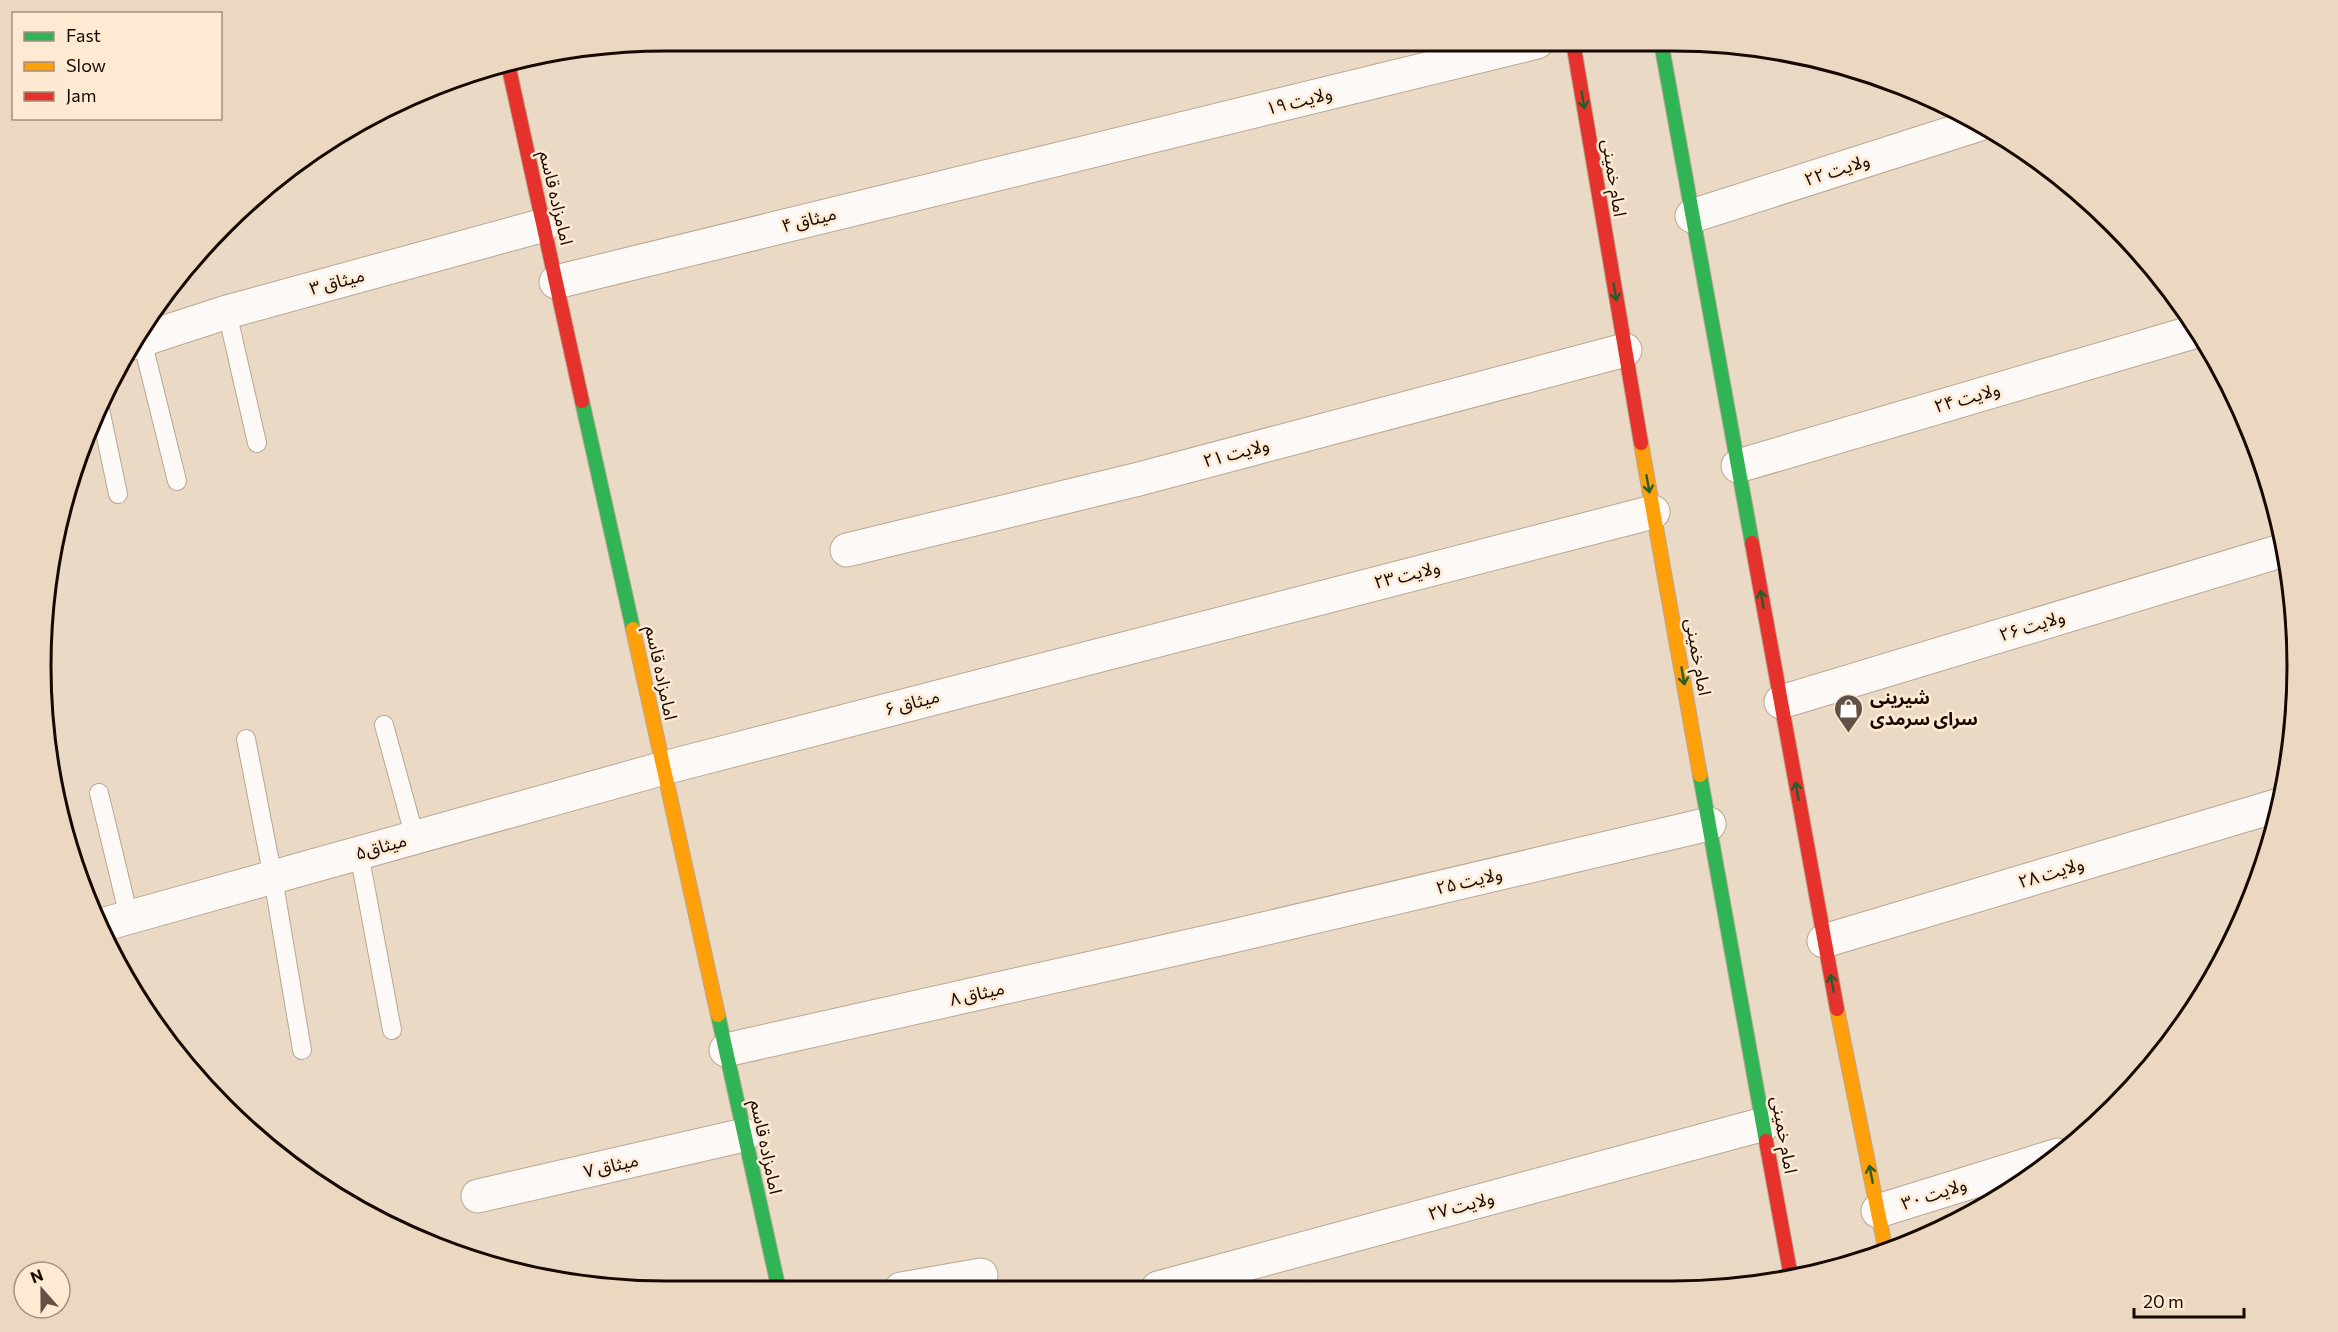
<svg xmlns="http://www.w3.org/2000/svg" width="2338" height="1332" viewBox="0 0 2338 1332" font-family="Commissioner,'Noto Sans Arabic',sans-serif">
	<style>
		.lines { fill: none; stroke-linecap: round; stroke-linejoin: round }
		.lane-casing { stroke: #b8a792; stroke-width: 20 }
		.street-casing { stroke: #b8a792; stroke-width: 35 }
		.fast-casing { stroke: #b8a792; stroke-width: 16 }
		.slow-casing { stroke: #b8a792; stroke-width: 16 }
		.jam-casing { stroke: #b8a792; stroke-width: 16 }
		.lane { stroke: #fcf9f6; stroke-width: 18 }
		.street { stroke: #fcf9f6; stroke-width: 33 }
		.fast { stroke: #30b455; stroke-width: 14 }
		.slow { stroke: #ff9f0a; stroke-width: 14 }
		.jam { stroke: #e5322d; stroke-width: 14 }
		.oneway { stroke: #245e2a }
		.labels { text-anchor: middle; stroke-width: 5; stroke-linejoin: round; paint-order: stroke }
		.street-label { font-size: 18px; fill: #170900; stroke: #feead2 }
		.poi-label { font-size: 18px; font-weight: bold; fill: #170900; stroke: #feead2; text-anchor: start }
		.rim { fill: none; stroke: #170900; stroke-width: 3 }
	</style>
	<rect width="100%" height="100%" fill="#eadac5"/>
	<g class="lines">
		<defs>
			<g id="lane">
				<path d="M227,312L257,443"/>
				<path d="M142,340L177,481"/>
				<path d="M99,404L118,494"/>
				<path d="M384,725L415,838"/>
				<path d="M246,739L273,878L302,1050"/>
				<path d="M99,793L129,917"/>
				<path d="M359,853L392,1030"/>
			</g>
			<g id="street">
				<path d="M1692,216L1983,123"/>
				<path d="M556,282L1537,42"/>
				<path d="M132,343L227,312L544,225"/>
				<path d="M1738,466L2197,331"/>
				<path d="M847,550L1139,479L1625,350"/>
				<path d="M1781,702L2284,550"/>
				<path d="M98,926L664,768L1653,512"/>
				<path d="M1824,941L2279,805"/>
				<path d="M726,1050L1229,937L1709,824"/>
				<path d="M478,1196L744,1135"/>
				<path d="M1878,1211L2058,1155"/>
				<path d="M1158,1288L1764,1124"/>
				<path d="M901,1289L981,1275"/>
			</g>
			<g id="fast">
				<path d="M1661,42L1752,543"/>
				<path d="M582,401L633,629"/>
				<path d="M1700,775L1766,1141"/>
				<path d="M718,1015L779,1290"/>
			</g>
			<g id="slow">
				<path d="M1641,443L1700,775"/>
				<path d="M633,629L718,1015"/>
				<path d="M1837,1009L1886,1252"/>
			</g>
			<g id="jam">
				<path d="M1573,42L1641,443"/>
				<path d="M508,64L582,401"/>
				<path d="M1752,543L1837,1009"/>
				<path d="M1766,1141L1791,1277"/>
			</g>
		</defs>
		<use href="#lane" class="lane-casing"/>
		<use href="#street" class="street-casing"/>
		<use href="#fast" class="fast-casing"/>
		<use href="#slow" class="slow-casing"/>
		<use href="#jam" class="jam-casing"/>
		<use href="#lane" class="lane"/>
		<use href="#street" class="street"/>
		<use href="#fast" class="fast"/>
		<use href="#slow" class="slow"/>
		<use href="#jam" class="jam"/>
	</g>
	<defs><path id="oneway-shaft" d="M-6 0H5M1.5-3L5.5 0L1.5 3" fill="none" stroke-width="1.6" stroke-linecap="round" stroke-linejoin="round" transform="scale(1.5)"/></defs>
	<g class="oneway">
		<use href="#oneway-shaft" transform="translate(1583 100) rotate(81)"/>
		<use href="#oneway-shaft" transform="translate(1615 292) rotate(81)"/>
		<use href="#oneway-shaft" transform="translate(1648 484) rotate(80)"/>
		<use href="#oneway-shaft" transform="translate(1762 599) rotate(-100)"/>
		<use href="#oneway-shaft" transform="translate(1683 676) rotate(80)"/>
		<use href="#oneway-shaft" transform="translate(1797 791) rotate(-100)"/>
		<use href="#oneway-shaft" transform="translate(1832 983) rotate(-101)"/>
		<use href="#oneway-shaft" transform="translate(1871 1174) rotate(-101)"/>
	</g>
	<defs>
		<symbol id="shop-pin" viewBox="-11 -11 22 30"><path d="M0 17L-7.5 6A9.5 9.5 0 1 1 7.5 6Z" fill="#615245" stroke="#feead2"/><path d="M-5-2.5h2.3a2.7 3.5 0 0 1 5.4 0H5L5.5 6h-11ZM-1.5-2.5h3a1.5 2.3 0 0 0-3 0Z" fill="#fff"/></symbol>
	</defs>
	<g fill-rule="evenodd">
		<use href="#shop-pin" x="1832" y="692" width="33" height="45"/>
	</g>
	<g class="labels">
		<g class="street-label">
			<text transform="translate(1299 101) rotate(-14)" y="6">ولایت ۱۹</text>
			<text transform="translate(1837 170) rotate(-18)" y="6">ولایت ۲۲</text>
			<text transform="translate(1614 178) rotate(81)" y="6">امام خمینی</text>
			<text transform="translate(556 198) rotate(77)" y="6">امامزاده قاسم</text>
			<text transform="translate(809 220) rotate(-14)" y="6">میثاق ۴</text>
			<text transform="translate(337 282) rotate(-15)" y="6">میثاق ۳</text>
			<text transform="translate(1967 398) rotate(-16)" y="6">ولایت ۲۴</text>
			<text transform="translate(1236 453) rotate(-15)" y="6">ولایت ۲۱</text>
			<text transform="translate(1407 575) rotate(-14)" y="6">ولایت ۲۳</text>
			<text transform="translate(2032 626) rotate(-17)" y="6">ولایت ۲۶</text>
			<text transform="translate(1698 657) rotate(80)" y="6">امام خمینی</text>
			<text transform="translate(661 673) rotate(78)" y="6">امامزاده قاسم</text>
			<text transform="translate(912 703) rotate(-15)" y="6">میثاق ۶</text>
			<text transform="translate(381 847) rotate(-16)" y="6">میثاق۵</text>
			<text transform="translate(2051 873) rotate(-17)" y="6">ولایت ۲۸</text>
			<text transform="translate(1469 881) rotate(-13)" y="6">ولایت ۲۵</text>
			<text transform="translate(977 994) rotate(-13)" y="6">میثاق ۸</text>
			<text transform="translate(1784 1135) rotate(80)" y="6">امام خمینی</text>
			<text transform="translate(766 1147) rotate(78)" y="6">امامزاده قاسم</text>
			<text transform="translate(611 1166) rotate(-13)" y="6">میثاق ۷</text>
			<text transform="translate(1934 1194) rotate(-18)" y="6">ولایت ۳۰</text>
			<text transform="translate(1461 1206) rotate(-15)" y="6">ولایت ۲۷</text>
		</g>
		<g class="poi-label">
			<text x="1870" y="704">شیرینی<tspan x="1870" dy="21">سرای سرمدی</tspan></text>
		</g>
	</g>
	<path d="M0 0H2338V1332H0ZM666 51H1672A615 615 0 0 1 2287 666V666A615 615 0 0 1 1672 1281H666A615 615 0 0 1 51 666V666A615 615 0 0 1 666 51Z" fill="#ecd8c1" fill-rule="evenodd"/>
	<path class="rim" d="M666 51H1672A615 615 0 0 1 2287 666V666A615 615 0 0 1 1672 1281H666A615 615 0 0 1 51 666V666A615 615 0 0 1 666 51Z"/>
	<rect x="12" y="12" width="210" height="108" fill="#feead2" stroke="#a2907e" stroke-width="1.5"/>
	<rect x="24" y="32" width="30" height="9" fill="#30b455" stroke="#a2907e" stroke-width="1.5"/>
	<text x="66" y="42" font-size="18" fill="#170900">Fast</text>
	<rect x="24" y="62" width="30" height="9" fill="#ff9f0a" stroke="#a2907e" stroke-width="1.5"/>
	<text x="66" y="72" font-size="18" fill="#170900">Slow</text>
	<rect x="24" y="92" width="30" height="9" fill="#e5322d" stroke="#a2907e" stroke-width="1.5"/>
	<text x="66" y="102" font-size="18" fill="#170900">Jam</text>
	<g transform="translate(42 1290) rotate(339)"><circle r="28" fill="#feead2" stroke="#a2907e" stroke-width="1.5"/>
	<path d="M0-4.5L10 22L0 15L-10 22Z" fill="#615245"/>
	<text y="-9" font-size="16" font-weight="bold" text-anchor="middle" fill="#170900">N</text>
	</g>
	<path d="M2134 1308v9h110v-9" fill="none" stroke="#170900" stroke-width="3"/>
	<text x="2143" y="1308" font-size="18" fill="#170900" stroke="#feead2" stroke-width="4.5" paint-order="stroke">20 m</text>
</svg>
